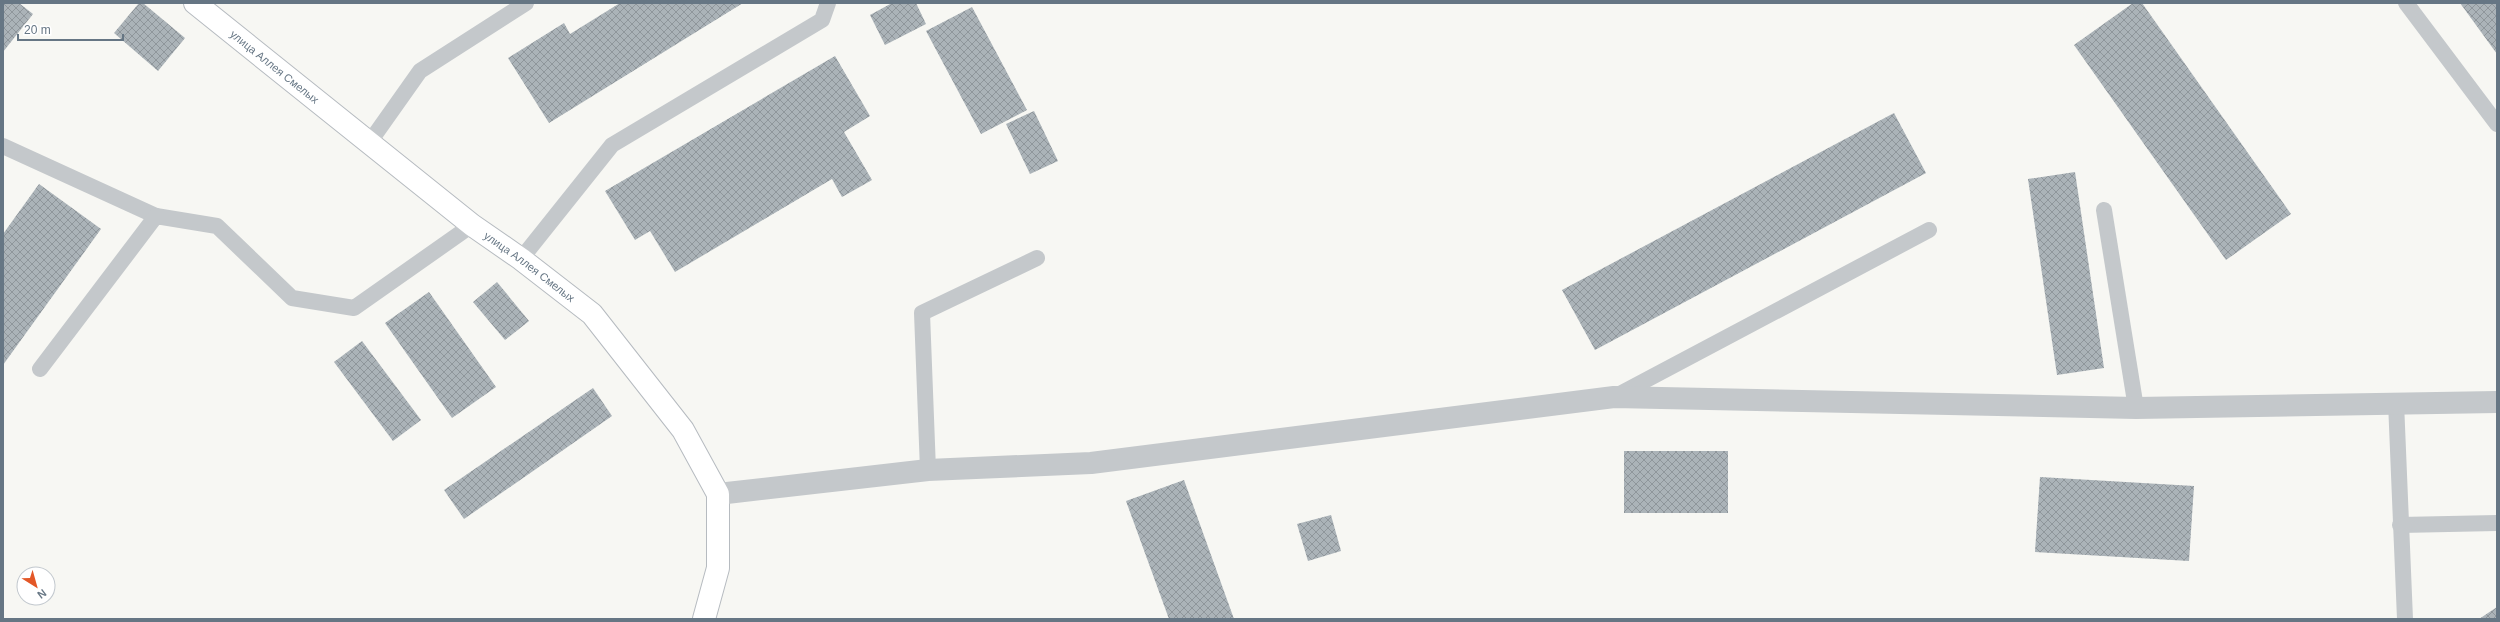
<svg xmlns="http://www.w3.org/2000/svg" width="2500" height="622" viewBox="0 0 2500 622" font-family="Helvetica,sans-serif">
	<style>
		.building { fill: url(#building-cross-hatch) }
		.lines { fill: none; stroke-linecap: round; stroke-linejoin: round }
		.secondary-casing { stroke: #b6bbc0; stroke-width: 24 }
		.lane { stroke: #c4c8cb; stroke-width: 16 }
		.street { stroke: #c4c8cb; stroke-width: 22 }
		.secondary { stroke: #fff; stroke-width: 22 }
		.labels { text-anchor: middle; stroke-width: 4; stroke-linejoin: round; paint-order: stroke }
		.street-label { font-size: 11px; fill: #667684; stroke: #fff }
	</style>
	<defs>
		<pattern id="building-cross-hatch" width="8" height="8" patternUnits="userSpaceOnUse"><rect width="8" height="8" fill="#abb3b8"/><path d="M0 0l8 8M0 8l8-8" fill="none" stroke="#8f969b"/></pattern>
	</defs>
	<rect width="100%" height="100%" fill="#f7f7f3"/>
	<g class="building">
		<path d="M3,3H19L33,14L3,52Z"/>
		<path d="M139,3H143L185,38L158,71L114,33Z"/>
		<path d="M620,3H743L549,123L508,58L564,23L570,34Z"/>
		<path d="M892,3H916L926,24L885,45L870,15Z"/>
		<path d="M2133,3H2142L2291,214L2226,260L2074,45Z"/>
		<path d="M2460,3H2497V54Z"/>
		<path d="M972,7L1027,110L981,134L926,31Z"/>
		<path d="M835,56L870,116L844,132L872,180L842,197L832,179L675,272L650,231L635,240L605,191Z"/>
		<path d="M1034,111L1058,161L1030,174L1006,124Z"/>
		<path d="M1894,113L1926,173L1595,350L1562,290Z"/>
		<path d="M2075,172L2104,368L2057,375L2028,179Z"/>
		<path d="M39,184L101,229L3,365V234Z"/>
		<path d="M497,282L529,321L505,340L473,302Z"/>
		<path d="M429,292L496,387L452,418L385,323Z"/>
		<path d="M362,341L421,420L393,441L334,362Z"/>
		<path d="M593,388L612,416L464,519L444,490Z"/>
		<rect x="1624" y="451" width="104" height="62"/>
		<path d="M2040,477L2194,486L2189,561L2035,552Z"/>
		<path d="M1184,480L1234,619H1169L1126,501Z"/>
		<path d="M1331,515L1341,551L1308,561L1297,524Z"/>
		<path d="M2497,607V619H2479Z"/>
	</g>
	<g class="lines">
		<defs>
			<g id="secondary">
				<path id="s1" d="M195,3L472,225L521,259L592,314L683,430L718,494V568L704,619"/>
			</g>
		</defs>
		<use href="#secondary" class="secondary-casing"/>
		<g class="lane">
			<path d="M2406,3L2497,124"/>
			<path d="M372,143L374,136L420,71L526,3"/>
			<path d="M3,146L156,216"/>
			<path d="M2104,210L2136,408"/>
			<path d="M521,259L612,145L822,20L828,3"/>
			<path d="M40,369L156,216L217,226L292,298L354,308L472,225"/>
			<path d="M1616,396L1929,230"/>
			<path d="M2396,402L2405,619"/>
			<path d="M928,470L922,313L1037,258"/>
			<path d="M2400,525L2497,523"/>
		</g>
		<path class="street" d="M718,494L928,470L1091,463L1614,397L2136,408L2497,402"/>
		<use href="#secondary" class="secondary"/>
	</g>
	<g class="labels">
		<g class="street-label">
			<text dy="4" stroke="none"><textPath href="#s1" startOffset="102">улица Аллея Смелых</textPath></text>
			<text dy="4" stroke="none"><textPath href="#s1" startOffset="426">улица Аллея Смелых</textPath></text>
		</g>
	</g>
	<rect width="2500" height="622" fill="none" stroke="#667684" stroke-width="8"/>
	<g transform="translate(36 586) rotate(143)"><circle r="19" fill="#ffffff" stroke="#c2c8ce"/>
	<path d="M0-3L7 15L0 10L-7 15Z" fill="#e35727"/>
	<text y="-6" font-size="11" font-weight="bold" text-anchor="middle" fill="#667684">N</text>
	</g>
	<path d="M18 34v6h105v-6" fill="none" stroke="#667684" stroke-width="2"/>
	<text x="24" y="34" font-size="12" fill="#667684" stroke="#ffffff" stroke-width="3" paint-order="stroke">20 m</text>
</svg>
